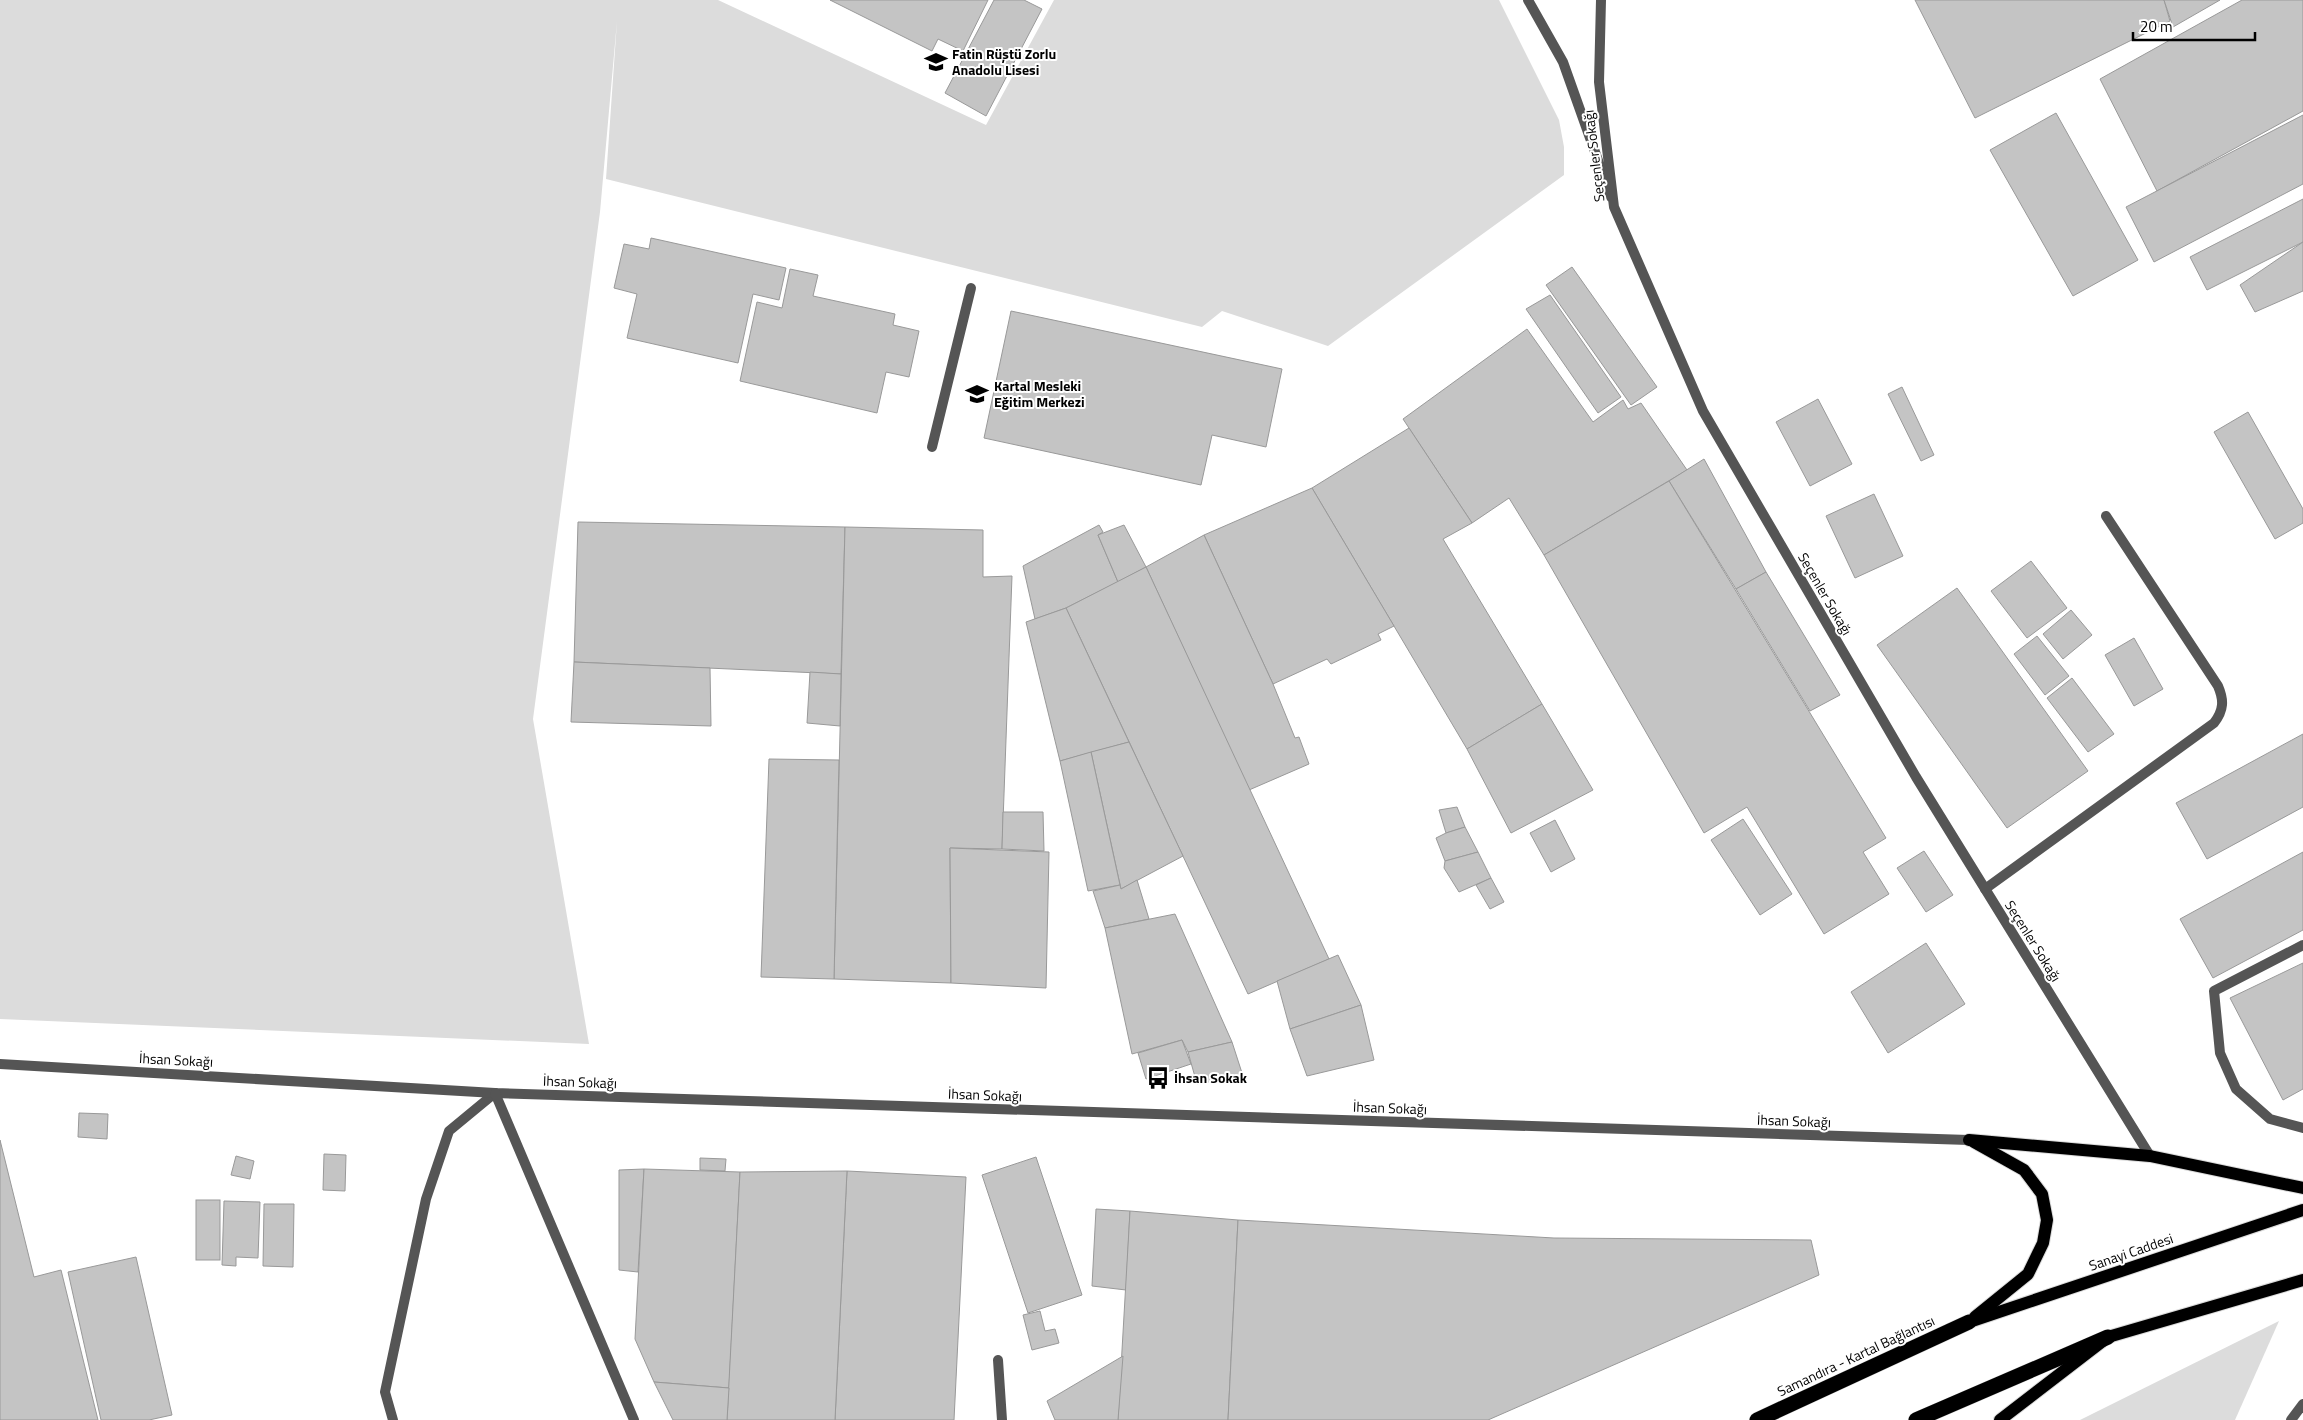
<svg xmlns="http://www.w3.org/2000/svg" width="2303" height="1420" viewBox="0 0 2303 1420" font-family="'Titillium Web',sans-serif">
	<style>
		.green { fill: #dcdcdc }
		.building { fill: #c4c4c4; stroke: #999 }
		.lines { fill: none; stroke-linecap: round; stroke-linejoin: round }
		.primary-casing { stroke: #dbdbdb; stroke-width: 14 }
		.motorway-casing { stroke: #dbdbdb; stroke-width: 16 }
		.service { stroke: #555; stroke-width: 10 }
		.minor { stroke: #555; stroke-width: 10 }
		.tertiary { stroke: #555; stroke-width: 10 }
		.primary { stroke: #000; stroke-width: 12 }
		.motorway { stroke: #000; stroke-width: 15 }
		.labels { text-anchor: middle; stroke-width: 4; stroke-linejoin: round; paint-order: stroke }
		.poi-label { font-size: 14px; font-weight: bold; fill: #000; stroke: #fff; text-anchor: start }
		.street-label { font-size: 14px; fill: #000; stroke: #fff }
	</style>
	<rect width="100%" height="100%" fill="#fff"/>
	<g class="green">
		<path d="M0,0H718L986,125L1054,0H1499L1559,120L1564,147V175L1328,346L1222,311L1202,327L606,179L617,21L600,212L533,719L589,1044L0,1019Z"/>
		<path d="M2279,1321L2235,1420H2080Z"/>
	</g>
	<g class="building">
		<path d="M830,0H988L963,51L938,39L932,51Z"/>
		<path d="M994,0H1024L1042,9L986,116L945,93Z"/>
		<path d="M1915,0H2164L2170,21L1975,118Z"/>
		<path d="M2164,0H2220L2173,27Z"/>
		<path d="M2242,0H2303V111L2157,191L2100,79Z"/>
		<path d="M2056,113L2138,260L2073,296L1990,150Z"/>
		<path d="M2303,115V184L2154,262L2126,207Z"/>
		<path d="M2303,199V242L2207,290L2190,257Z"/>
		<path d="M651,238L786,268L779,300L753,294L738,363L627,338L637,294L614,288L624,244L649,249Z"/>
		<path d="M2303,242V291L2255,312L2240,285Z"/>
		<path d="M1572,267L1657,387L1631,405L1546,285Z"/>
		<path d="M790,269L818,275L813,296L895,314L893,325L919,331L909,377L886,372L877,413L740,381L757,302L782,308Z"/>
		<path d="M1550,295L1621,397L1598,413L1526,309Z"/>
		<path d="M1011,311L1282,369L1266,447L1212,435L1201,485L984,438Z"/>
		<path d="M1527,329L1593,422L1623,400L1628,409L1641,403L1687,470L1544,555L1509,498L1472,523L1403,419Z"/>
		<path d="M1902,387L1934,455L1921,461L1888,394Z"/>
		<path d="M1818,399L1852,464L1810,486L1776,422Z"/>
		<path d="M2248,412L2303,509V523L2275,539L2214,432Z"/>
		<path d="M1409,428L1472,523L1443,539L1542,704L1467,749L1312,488Z"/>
		<path d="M1704,459L1766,572L1736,589L1669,481Z"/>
		<path d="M1669,481L1886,838L1863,852L1889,894L1824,934L1747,807L1704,833L1544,555Z"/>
		<path d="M1312,488L1394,626L1378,634L1381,640L1331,664L1327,659L1273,684L1204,535Z"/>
		<path d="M1874,494L1903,556L1855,578L1826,516Z"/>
		<path d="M578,522L845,527L841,674L574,662Z"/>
		<path d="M1099,525L1103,532L1098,535L1118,582L1066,608L1035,619L1023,566Z"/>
		<path d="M1124,525L1146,567L1118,582L1098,535Z"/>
		<path d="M845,527L983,530V577L1012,576L1002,849L950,848L951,983L834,979Z"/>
		<path d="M1204,535L1273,684L1295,738L1299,737L1309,764L1249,790L1146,567Z"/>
		<path d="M2031,561L2067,608L2027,638L1991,591Z"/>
		<path d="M1146,567L1329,959L1248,994L1066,608Z"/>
		<path d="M1766,572L1840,695L1810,711L1736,589Z"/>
		<path d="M1957,588L2088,771L2007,828L1877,645Z"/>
		<path d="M1066,608L1129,742L1060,761L1026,622Z"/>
		<path d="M2071,610L2092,635L2063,659L2043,634Z"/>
		<path d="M2037,636L2069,676L2045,695L2014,654Z"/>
		<path d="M2134,638L2163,689L2134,706L2105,655Z"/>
		<path d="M574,662L710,668L711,726L571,722Z"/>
		<path d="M810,672L841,674L840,726L807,723Z"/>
		<path d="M2072,678L2114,734L2088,752L2047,698Z"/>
		<path d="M1542,704L1593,790L1511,833L1467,749Z"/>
		<path d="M2303,734V807L2207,859L2176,803Z"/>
		<path d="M1129,742L1183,856L1121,889L1091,752Z"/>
		<path d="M1091,752L1120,885L1088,891L1060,761Z"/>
		<path d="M769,759L839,760L834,979L761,977Z"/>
		<path d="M1457,807L1465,827L1446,833L1439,810Z"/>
		<path d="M1003,812H1043L1044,851L1002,849Z"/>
		<path d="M1743,819L1792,894L1760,915L1711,840Z"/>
		<path d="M1555,820L1575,859L1551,872L1530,833Z"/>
		<path d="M1465,827L1478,852L1445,861L1436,838L1446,833Z"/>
		<path d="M950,848L1049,852L1046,988L951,983Z"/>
		<path d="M1924,851L1953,895L1926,912L1897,868Z"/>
		<path d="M1478,852L1491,878L1459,892L1444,868L1445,861Z"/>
		<path d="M2303,852V930L2213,978L2180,919Z"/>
		<path d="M1491,878L1504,902L1490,909L1476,885Z"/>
		<path d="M1137,880L1149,919L1105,928L1093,891L1120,885L1121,889Z"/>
		<path d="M1175,914L1232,1042L1188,1052L1182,1040L1132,1054L1105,928Z"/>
		<path d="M1926,943L1965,1004L1888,1053L1851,992Z"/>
		<path d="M1338,955L1361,1005L1290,1029L1277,981Z"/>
		<path d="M2303,963V1089L2283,1100L2230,998Z"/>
		<path d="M1361,1005L1374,1060L1307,1076L1290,1029Z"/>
		<path d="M1182,1040L1191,1064L1146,1079L1138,1053Z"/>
		<path d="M1232,1042L1243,1076L1197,1084L1188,1052Z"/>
		<path d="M79,1113L108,1114L107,1139L78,1137Z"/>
		<path d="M0,1140L34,1277L61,1270L98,1420H0Z"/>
		<path d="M324,1154L346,1155L345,1191L323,1190Z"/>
		<path d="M236,1156L254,1161L250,1179L231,1175Z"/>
		<path d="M1036,1157L1082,1295L1028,1313L982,1175Z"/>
		<path d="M700,1158L726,1159L725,1171L700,1170Z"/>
		<path d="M644,1169L638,1272L619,1270V1170Z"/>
		<path d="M644,1169L740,1172L729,1388L654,1382L635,1339Z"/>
		<path d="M847,1171L966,1177L954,1420H835Z"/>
		<path d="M847,1171L835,1420H727L740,1172Z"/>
		<rect x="196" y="1200" width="24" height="60"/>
		<path d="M224,1201L260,1202L258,1258L236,1257V1266L222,1265Z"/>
		<path d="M264,1204H294L293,1267L263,1266Z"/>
		<path d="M1096,1209L1130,1211L1126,1290L1092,1286Z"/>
		<path d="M1130,1211L1238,1220L1228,1420H1118Z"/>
		<path d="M1238,1220L1554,1238L1811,1240L1819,1275L1488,1420H1228Z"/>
		<path d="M136,1257L172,1415L149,1420H101L68,1272Z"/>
		<path d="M1040,1311L1045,1331L1055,1329L1059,1343L1032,1350L1023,1315Z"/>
		<path d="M1123,1356L1118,1420H1055L1047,1401Z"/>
		<path d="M654,1382L729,1388L727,1420H673Z"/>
	</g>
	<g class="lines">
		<defs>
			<g id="primary">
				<path d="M1969,1140L2150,1156L2303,1188"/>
				<path d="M1974,1142L2024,1170L2042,1194L2047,1220L2043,1243L2028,1274L1975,1317"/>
				<path d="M1969,1322L2303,1210"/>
				<path d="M2000,1420L2108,1337L2303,1280"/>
			</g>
			<g id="motorway">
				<path d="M1757,1420L1969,1322"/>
				<path d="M1916,1420L2108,1337"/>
			</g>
		</defs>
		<use href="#primary" class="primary-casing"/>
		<use href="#motorway" class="motorway-casing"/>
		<g class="service">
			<path d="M932,447L971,288"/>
			<path d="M1985,889L2214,723C2224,710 2224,700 2218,686L2106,516"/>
			<path d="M2303,945L2214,991L2220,1053L2236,1089L2270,1119L2303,1128"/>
			<path d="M998,1360L1002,1420"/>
			<path d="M393,1420L385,1392L426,1199L449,1131L495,1093"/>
		</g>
		<path class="minor" d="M1528,0L1563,62L1611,197"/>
		<g class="tertiary">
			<path d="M1601,0L1599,82L1614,207L1703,411L1916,777L2150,1156"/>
			<path d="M0,1064L495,1093L1969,1140"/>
			<path d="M495,1093L634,1420"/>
			<path d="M2291,1420L2303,1404"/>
		</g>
		<use href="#primary" class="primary"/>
		<use href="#motorway" class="motorway"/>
	</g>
	<defs>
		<symbol id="school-bare" viewBox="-9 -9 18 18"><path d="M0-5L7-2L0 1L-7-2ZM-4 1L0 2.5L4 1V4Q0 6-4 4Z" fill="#000" stroke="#fff" stroke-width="2.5" paint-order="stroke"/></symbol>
		<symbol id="bus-bare" viewBox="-9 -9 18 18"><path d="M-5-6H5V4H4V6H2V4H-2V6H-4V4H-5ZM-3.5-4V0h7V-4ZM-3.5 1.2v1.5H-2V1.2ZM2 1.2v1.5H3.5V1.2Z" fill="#000" stroke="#fff" stroke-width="2.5" paint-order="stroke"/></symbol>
	</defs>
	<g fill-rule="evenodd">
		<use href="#school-bare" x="920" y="46" width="32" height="32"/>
		<use href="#school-bare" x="961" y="378" width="32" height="32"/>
		<use href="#bus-bare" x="1142" y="1062" width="32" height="32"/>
	</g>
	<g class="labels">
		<g class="poi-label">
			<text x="952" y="59">Fatin Rüştü Zorlu<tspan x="952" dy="16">Anadolu Lisesi</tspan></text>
			<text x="994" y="391">Kartal Mesleki<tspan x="994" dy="16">Eğitim Merkezi</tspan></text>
			<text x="1174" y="1083">İhsan Sokak</text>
		</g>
		<g class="street-label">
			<text transform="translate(1594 156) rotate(-97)" y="5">Seçenler Sokağı</text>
			<text transform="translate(1825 594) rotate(60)" y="5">Seçenler Sokağı</text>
			<text transform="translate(2033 941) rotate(58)" y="5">Seçenler Sokağı</text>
			<text transform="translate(176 1060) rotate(3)" y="5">İhsan Sokağı</text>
			<text transform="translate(580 1082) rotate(2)" y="5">İhsan Sokağı</text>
			<text transform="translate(985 1095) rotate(2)" y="5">İhsan Sokağı</text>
			<text transform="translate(1390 1108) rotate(2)" y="5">İhsan Sokağı</text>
			<text transform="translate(1794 1121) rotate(2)" y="5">İhsan Sokağı</text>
			<text transform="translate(2131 1252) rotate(-19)" y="5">Sanayi Caddesi</text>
			<text transform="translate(1856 1356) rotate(-25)" y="5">Samandıra - Kartal Bağlantısı</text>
		</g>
	</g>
	<path d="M2133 32v8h122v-8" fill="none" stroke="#000000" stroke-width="2.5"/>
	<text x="2140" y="32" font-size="15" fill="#000000" stroke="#ffffff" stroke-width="4" paint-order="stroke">20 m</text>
</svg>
